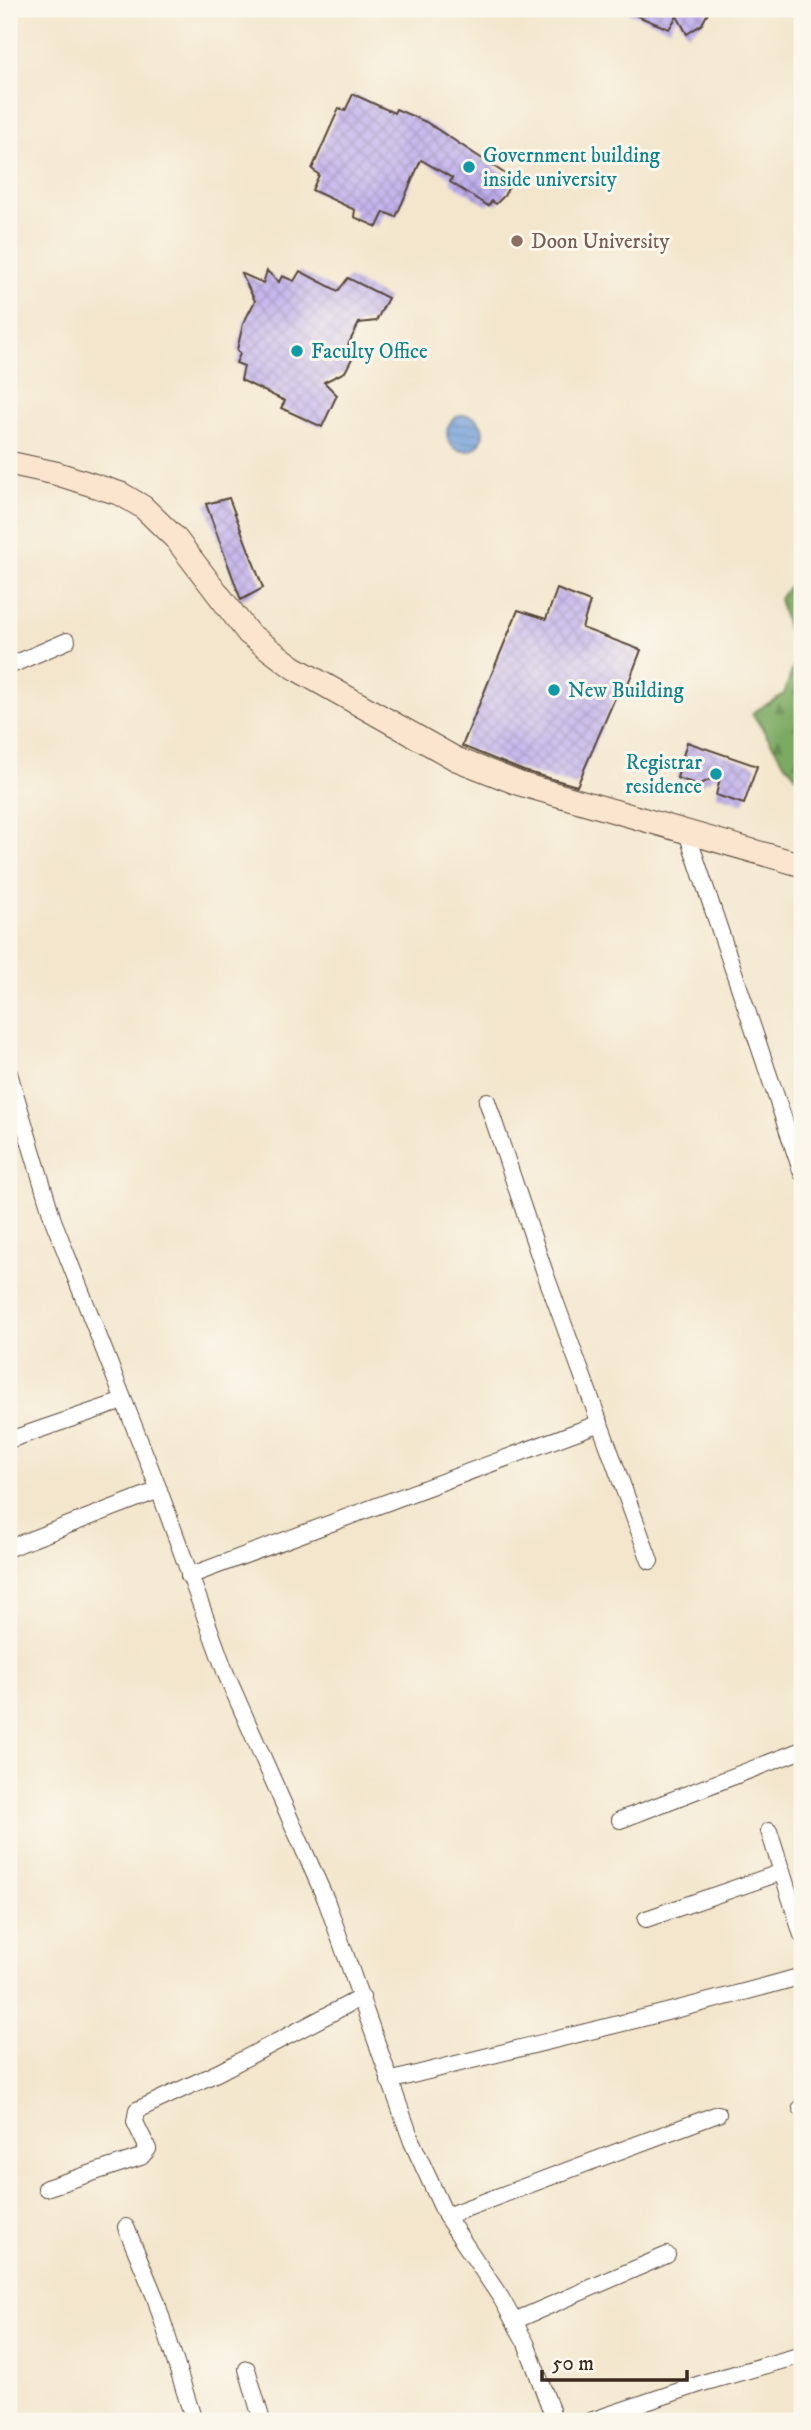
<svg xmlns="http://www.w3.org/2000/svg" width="811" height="2430" viewBox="0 0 811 2430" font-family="'IM FELL DW Pica',serif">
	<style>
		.forest { fill: url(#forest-firs); stroke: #5b6a40; stroke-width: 2 }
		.water { fill: url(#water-rules); stroke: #55647b; stroke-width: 2 }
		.building { fill: url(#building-cross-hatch) }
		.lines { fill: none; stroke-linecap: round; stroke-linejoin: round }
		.street-casing { stroke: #574638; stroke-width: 18 }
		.secondary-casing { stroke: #574638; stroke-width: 25 }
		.street { stroke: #fff; stroke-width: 16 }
		.secondary { stroke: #fbe5cf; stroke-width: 23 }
		.culture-dot { fill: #0f9aa8; stroke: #fbf7ec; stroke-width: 2.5 }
		.education-dot { fill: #8d6e63; stroke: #fbf7ec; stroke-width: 2.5 }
		.labels { text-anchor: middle; stroke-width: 6; stroke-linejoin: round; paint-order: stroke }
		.culture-label { font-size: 21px; fill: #0d838f; stroke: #fbf7ec; text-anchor: start }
		.education-label { font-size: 21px; fill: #785e54; stroke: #fbf7ec; text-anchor: start }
	</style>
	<defs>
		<pattern id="forest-firs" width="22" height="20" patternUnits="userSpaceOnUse" patternTransform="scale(1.75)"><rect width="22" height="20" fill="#7baa62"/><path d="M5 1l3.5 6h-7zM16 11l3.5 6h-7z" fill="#668b50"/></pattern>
		<pattern id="water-rules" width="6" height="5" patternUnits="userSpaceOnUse" patternTransform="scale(1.75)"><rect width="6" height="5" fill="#6f9ed8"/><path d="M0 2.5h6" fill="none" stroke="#5c81af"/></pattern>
		<pattern id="building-cross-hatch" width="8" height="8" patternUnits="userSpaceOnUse" patternTransform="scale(1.75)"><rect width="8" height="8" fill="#beaded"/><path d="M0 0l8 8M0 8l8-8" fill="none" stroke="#9c8dbf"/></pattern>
	</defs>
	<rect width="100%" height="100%" fill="#fbf7ec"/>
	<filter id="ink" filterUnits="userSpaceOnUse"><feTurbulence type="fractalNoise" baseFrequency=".0143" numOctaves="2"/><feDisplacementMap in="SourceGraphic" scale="14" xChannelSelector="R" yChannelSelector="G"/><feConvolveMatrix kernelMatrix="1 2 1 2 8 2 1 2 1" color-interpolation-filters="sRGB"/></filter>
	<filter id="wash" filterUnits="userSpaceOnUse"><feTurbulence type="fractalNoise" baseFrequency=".00686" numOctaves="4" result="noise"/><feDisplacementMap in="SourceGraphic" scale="28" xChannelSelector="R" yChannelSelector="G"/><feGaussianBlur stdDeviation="1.57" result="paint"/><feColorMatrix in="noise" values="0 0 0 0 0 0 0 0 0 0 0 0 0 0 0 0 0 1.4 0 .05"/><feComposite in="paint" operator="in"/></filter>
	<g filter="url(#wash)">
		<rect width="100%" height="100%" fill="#f3e6cc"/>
		<path class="forest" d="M798,575L802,576V783L783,761L752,713L784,694L796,659L779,599Z"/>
		<circle class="water" cx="465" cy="433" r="18"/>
		<g id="blocks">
			<g class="building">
				<path d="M620,9H710L702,24L687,34L677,16L669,29Z"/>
				<path d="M353,94L394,113L396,109L426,122L513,179L504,196L496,204L492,201L488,206L450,182L452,178L421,160L396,217L384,212L377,227L354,217L355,210L312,190L319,175L312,169L339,108L345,111Z"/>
				<path d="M267,271L279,282L282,276L294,281L300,271L338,291L348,278L388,298L376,321L359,323L348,345L357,349L345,372L324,382L337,395L322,427L281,408L285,401L241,380L244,366L236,363L240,354L237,350L243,324L255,301L241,273L263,283Z"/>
				<path d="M229,498L263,588L241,600L206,504Z"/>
				<path d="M557,589L590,602L582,628L641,650L626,689L618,691L577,786L524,771L462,746L518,610L546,619Z"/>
				<path d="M687,742L757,766L744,804L716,795L721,774L699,785L677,778Z"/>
			</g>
		</g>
	</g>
	<g filter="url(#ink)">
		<use href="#blocks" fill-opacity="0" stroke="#574638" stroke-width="2"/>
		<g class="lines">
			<defs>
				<g id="street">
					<path d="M9,666L67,641"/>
					<path d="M686,830L802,1173"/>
					<path d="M9,1073L53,1220L159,1490L226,1674L326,1900L412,2142L446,2216L501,2298L526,2343L555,2421"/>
					<path d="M487,1101L545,1273L650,1561"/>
					<path d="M9,1440L123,1401"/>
					<path d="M9,1548L159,1490"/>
					<path d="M189,1576L600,1423"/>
					<path d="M620,1820L802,1750"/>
					<path d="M769,1831L802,1935"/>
					<path d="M646,1919L782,1872"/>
					<path d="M389,2081C527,2045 666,2015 802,1976"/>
					<path d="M801,2108L802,2107"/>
					<path d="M46,2188L141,2157L148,2149L135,2122L137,2110L219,2072L362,1997"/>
					<path d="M446,2216L718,2114"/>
					<path d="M126,2227L155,2297L194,2421"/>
					<path d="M514,2321L667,2255"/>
					<path d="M247,2369L262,2421"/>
					<path d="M590,2421L706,2382L802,2355"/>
				</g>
				<path id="secondary" d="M9,463L55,473L121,494L143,507L176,539L248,633L293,667L456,759L520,784L802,865"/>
			</defs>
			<use href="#street" class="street-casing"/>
			<use href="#secondary" class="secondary-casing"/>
			<use href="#street" class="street"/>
			<use href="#secondary" class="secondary"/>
		</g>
	</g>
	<g class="culture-dot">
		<circle cx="469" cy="167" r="7"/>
		<circle cx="297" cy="351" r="7"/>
		<circle cx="554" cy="690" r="7"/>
		<circle cx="716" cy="774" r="7"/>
	</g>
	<circle class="education-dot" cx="517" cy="241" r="7"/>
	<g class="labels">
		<g class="culture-label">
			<text x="483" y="162">Government building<tspan x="483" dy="24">inside university</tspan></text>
			<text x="311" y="358">Faculty Office</text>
			<text x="568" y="697">New Building</text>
			<text x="702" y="769" text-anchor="end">Registrar<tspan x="702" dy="24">residence</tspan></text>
		</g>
		<g class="education-label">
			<text x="531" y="248">Doon University</text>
		</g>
	</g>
	<rect width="811" height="2430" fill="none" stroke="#fbf7ec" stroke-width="35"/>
	<path d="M542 2370v10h145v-10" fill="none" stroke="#3b2a1e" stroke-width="3.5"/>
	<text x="552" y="2370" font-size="21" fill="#3b2a1e" stroke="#fbf7ec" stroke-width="5" paint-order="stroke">50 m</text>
</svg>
